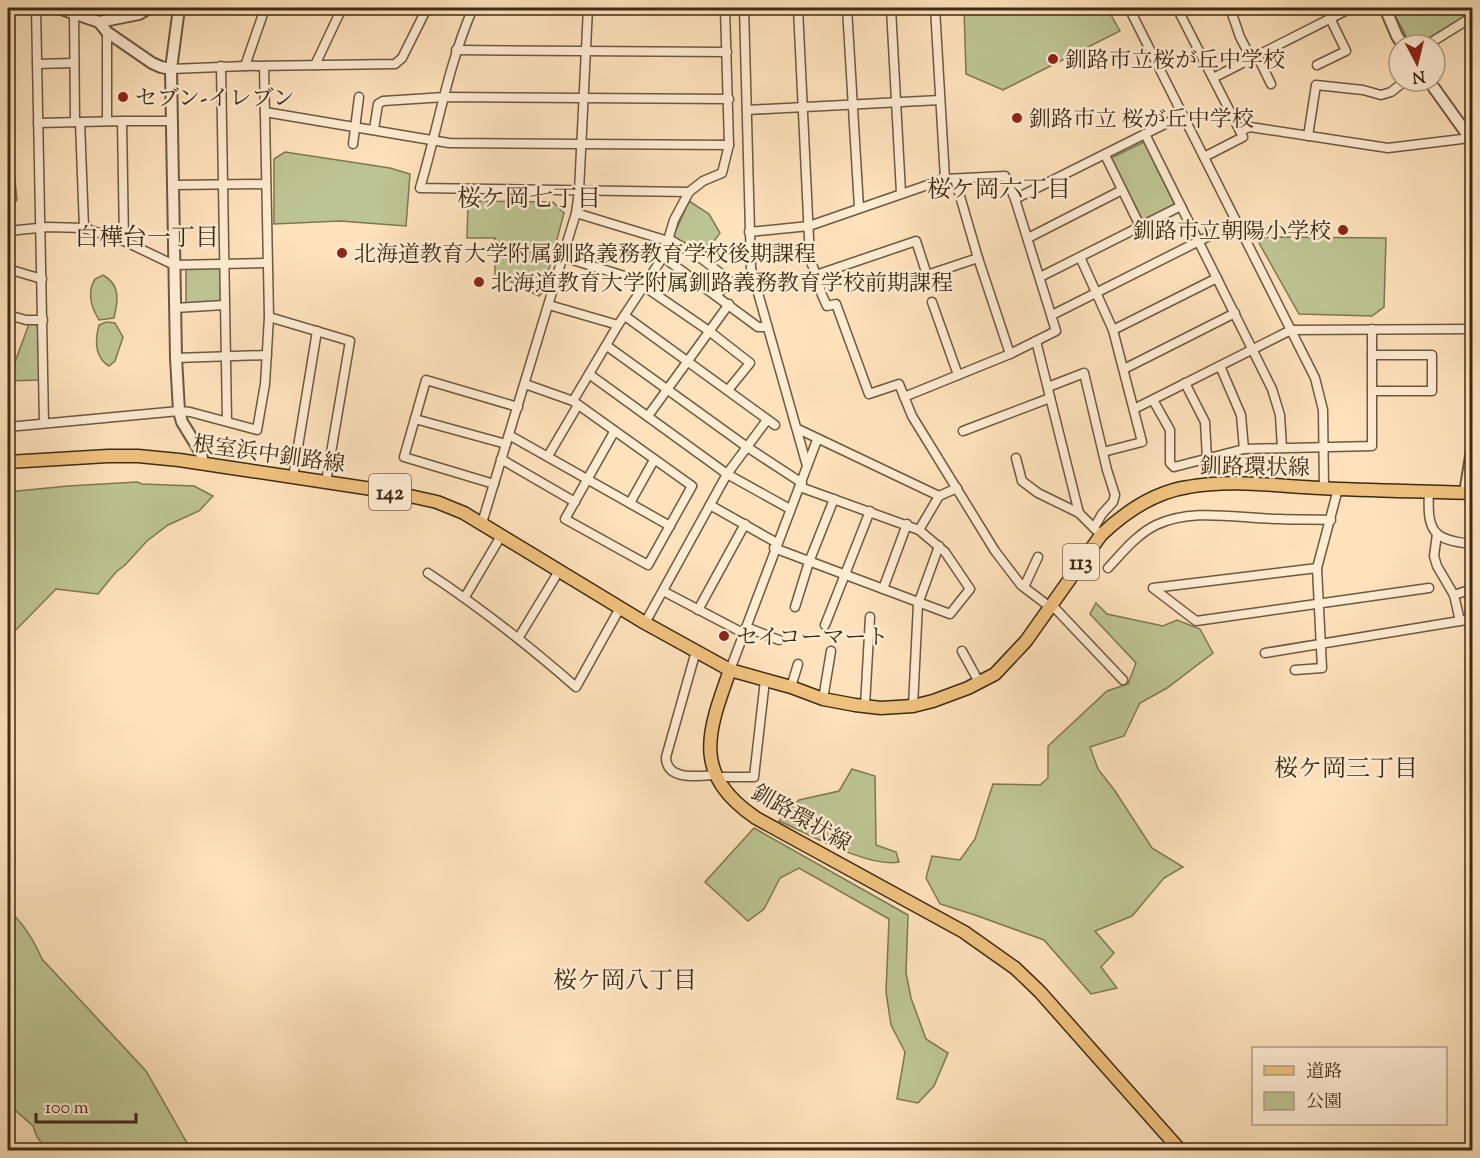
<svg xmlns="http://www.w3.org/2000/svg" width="1480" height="1158" viewBox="0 0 1480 1158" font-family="'Sorts Mill Goudy','Noto Serif JP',serif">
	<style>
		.green { fill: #bdc493; stroke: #7d7854; stroke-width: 1.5 }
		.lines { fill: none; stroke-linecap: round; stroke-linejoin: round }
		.minor-casing { stroke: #6d593e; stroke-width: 11 }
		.tertiary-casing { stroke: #6d593e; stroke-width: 14 }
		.primary-casing { stroke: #3d2b14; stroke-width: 15 }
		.minor { stroke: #feecd3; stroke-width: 8 }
		.tertiary { stroke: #feecd3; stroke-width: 10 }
		.primary { stroke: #efc17e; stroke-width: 12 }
		.poi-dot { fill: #8f2418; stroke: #feecd3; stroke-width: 2 }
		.labels { text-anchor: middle; stroke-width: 5; stroke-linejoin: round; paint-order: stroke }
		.shield { fill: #feecd3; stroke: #77654d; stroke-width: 1.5 }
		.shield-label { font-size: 21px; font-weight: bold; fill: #3d2b14 }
		.poi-label { font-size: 22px; fill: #3d2b14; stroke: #feecd3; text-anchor: start }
		.street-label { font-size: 22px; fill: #3d2b14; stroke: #feecd3 }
		.neighbourhood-label { font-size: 24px; fill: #3d2b14; stroke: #feecd3 }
	</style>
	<rect width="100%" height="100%" fill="#fee2bc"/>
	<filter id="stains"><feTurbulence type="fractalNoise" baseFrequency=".00333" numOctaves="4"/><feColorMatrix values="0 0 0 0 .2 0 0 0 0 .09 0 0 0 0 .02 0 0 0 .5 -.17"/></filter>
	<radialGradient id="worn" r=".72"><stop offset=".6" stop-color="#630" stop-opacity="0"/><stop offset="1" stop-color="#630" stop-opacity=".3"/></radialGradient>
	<g class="green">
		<path d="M964,8H1107L1120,31L1003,90L966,74Z"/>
		<path d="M1391,8H1472V12C1459,19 1422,45 1411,45Z"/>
		<path d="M8,115L17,200L8,210Z"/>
		<path d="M1144,142L1175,205L1143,221L1111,158Z"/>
		<path d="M285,152L390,168L410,174L406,226L340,221L274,224V159Z"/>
		<path d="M468,201L553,202L564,213L543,292L539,296L495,274V238H467Z"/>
		<path d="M689,201L709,214L720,233L704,255L673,237Z"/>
		<path d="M1265,237L1386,238L1384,307L1372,316L1299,314L1259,243Z"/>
		<path d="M220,268L221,302L186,303V269Z"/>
		<path d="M103,275C121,285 118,301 114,318L99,320C91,307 87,292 95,279Z"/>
		<path d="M106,322L115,323L123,337L115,361L109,366C94,357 95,340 99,325Z"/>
		<path d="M29,324H35L39,327V380L8,381Z"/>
		<path d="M137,482L142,484L194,486L213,496L199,511L168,525L147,541L125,565L116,572L98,594L56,589L8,638V492L68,486Z"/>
		<path d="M1096,603L1107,614L1163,626L1177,620L1200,629L1213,653L1167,688L1140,703L1124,736L1090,747L1098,769L1115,791L1152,848L1183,867L1164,878L1132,916L1095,931L1114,953L1101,967L1117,988L1091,994L1044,940L975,915L940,904L926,878L932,856L960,860L975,839L993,784L1040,785L1048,778V746L1107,691L1128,684L1136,663L1090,614Z"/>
		<path d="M852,769L875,776L876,845L896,852L899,862C868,868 809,834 779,821L799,800L839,791Z"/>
		<path d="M754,828L908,915L906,973L911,998L926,1039L948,1053L934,1086L918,1103L897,1099L905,1052L891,1025L886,992L889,919L799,868L780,878L764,909L748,921L705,882Z"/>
		<path d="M8,861L13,863V876L9,883L8,910C23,922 34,941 42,959L146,1071L191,1150H47L37,1137L33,1126L8,1104Z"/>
	</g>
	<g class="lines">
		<defs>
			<g id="minor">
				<path d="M36,8L44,423"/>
				<path d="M473,8C448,65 438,128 420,188L689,192"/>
				<path d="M744,8L751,268L807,466"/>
				<path d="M798,8L810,259L816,275L916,241L927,275L978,258"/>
				<path d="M847,8L859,208"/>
				<path d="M891,8L901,193"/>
				<path d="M935,8L945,179"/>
				<path d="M1129,8L1315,378L1323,410L1324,489"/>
				<path d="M1177,8L1240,131"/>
				<path d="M1230,8L1240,37L1251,58"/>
				<path d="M74,14L75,122"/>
				<path d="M89,19L96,8"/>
				<path d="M1427,45L1472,17"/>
				<path d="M456,50L727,52"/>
				<path d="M1257,55L1271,84"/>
				<path d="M37,64L74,63"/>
				<path d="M315,65L342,8"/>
				<path d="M1317,65L1346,51L1330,18"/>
				<path d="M221,66L227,421"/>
				<path d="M245,66L265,8"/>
				<path d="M171,69L245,66L395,64L402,58L427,8"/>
				<path d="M1213,78L1351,8"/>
				<path d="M747,110L940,100"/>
				<path d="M265,112L449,143L729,145"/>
				<path d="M107,121V32"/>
				<path d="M122,121H172"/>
				<path d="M80,122L84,228"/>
				<path d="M38,123L122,121L124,241"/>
				<path d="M374,129L378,104L383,101L445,97L729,99"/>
				<path d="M1145,134L1272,389L1280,415L1282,448"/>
				<path d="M1308,136L1316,85L1363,90L1381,95L1391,92L1405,81"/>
				<path d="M353,144L359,97"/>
				<path d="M1105,155L1140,226"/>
				<path d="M1204,157L1243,137L1240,131L1250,127L1388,148L1462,139L1468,136"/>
				<path d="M955,179L978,258L1010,354"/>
				<path d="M173,185L266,184"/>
				<path d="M1015,199L1183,115"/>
				<path d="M576,213L668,241"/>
				<path d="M8,231L48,227L84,228L124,241L174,265L267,263"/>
				<path d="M749,232L809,226L945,179L1005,176L1015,199L1056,331L1010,354L904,397"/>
				<path d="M1028,238L1122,190"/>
				<path d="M669,239L702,259L728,279L717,296"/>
				<path d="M563,257L647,283"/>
				<path d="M663,257L758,327H767"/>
				<path d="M1080,257L1113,330L1142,442L1103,452"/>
				<path d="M8,269L42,279"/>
				<path d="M816,275L822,295L827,306L836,304L869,394L899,384L912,416L995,551L1021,585L1050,607"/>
				<path d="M1040,277L1181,206"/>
				<path d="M645,287L709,331L750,363L728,390"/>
				<path d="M932,302L958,375"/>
				<path d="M549,305L618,325"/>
				<path d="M175,308L224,305"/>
				<path d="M8,315L26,320H43"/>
				<path d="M1052,315L1237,222"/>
				<path d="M625,316L775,425"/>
				<path d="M269,317L350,341L326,482"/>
				<path d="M1113,330L1217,278"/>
				<path d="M1036,341L1079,513"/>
				<path d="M607,346L747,447L802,483"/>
				<path d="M1372,355H1432V391H1373"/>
				<path d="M176,358L267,355"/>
				<path d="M1220,366L1241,415L1244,449"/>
				<path d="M1124,369L1235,313"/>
				<path d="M589,374L727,474L790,509"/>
				<path d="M1185,383L1205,422L1207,459"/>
				<path d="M525,384L573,401L692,486L648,565L565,519L614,432"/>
				<path d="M1048,387L1084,373L1107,470L1115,495L1113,502L1102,514L1094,528"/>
				<path d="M1153,400L1170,430V463L1174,467L1244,449L1372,446V329"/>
				<path d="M573,401L618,325L663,257L674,220L689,192L703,181L722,173L729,145L725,8"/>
				<path d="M1134,409L1291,330L1472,329"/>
				<path d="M648,416L729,304"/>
				<path d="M415,419L506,444"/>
				<path d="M8,427L179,411L190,412L257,430L265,384L269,317L264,66"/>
				<path d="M798,429L939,496"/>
				<path d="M963,431L1050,398"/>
				<path d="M509,435L670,526"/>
				<path d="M548,456L578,405"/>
				<path d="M1016,458L1022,481L1038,493L1079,513L1096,530"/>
				<path d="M501,459L575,502"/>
				<path d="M293,477L317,331"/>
				<path d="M494,484L404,457L426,380L518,407"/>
				<path d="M1429,491C1427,531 1432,540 1472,544"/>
				<path d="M630,503L654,460"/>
				<path d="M710,505L777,543"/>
				<path d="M482,523L576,213L579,191L588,8"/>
				<path d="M919,530L939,496L957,488"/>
				<path d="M1437,534L1434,556L1437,566L1454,595L1460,621"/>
				<path d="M774,548L950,614L970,589L945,552L919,530L800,487"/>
				<path d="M1108,568C1123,552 1136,535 1156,525C1194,507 1239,519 1280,519C1297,520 1313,519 1331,520"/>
				<path d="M1317,568L1153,588L1196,621L1429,588"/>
				<path d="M428,573C481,608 528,645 576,687L620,608"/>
				<path d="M1024,587L1038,557"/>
				<path d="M883,589L907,524"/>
				<path d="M663,591L743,633"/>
				<path d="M1454,595L1472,589"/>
				<path d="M465,597L501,536"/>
				<path d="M1051,604L1123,680"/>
				<path d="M795,607L809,562L834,499"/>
				<path d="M698,610L745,524"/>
				<path d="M645,623L727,474L767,420"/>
				<path d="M825,625L870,511"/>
				<path d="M746,627L779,640"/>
				<path d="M519,637L559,571"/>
				<path d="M696,651L666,757C666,781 698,776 715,775"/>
				<path d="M962,651L979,682"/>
				<path d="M1265,653L1472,619"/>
				<path d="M730,670L817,440"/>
				<path d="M1295,670L1322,668L1317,568L1338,489"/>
				<path d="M791,687L798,664"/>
				<path d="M823,699L831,651"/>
				<path d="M865,706L870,617"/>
				<path d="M913,706L918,604L939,546"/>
				<path d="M716,777H754L765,680"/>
			</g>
			<g id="tertiary">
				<path d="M58,8L99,22L107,32L152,63L161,67L171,69L176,358L179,411L182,422L201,453L203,464"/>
				<path d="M1385,8L1397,36L1403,45"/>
				<path d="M99,22L139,14L149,8"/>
				<path d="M171,69L179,8"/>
				<path d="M1429,81L1472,141"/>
				<path d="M1465,493L1472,450"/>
			</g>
			<g id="primary">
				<path d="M8,462L108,456H138L179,460L392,492L437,502L464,513L645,623L730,670L791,687L823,699L855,705L881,708L913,706L933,701L968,688L995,674L1026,641L1101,535C1124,513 1155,492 1188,487C1231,479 1277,486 1321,488C1371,491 1422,491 1472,493"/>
				<path d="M730,670C707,734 692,774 756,818L964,932L1015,968L1040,992L1180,1150"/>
			</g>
		</defs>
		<use href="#minor" class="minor-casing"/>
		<use href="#tertiary" class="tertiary-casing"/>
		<use href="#primary" class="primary-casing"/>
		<use href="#minor" class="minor"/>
		<use href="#tertiary" class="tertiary"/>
		<use href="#primary" class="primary"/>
	</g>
	<g class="poi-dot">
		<circle cx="1053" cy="59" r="6"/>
		<circle cx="123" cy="97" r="6"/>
		<circle cx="1017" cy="118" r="6"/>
		<circle cx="1343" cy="230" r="6"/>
		<circle cx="342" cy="253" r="6"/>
		<circle cx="479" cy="282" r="6"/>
		<circle cx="724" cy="636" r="6"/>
	</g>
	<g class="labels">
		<g class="shield">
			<rect x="369" y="474" width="42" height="36" rx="4.5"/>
			<rect x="1063" y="544" width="36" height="36" rx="4.5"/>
		</g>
		<g class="shield-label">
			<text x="390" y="499">142</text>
			<text x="1081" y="569">113</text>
		</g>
		<g class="poi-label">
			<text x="1065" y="67">釧路市立桜が丘中学校</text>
			<text x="135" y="105">セブン-イレブン</text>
			<text x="1029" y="126">釧路市立 桜が丘中学校</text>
			<text x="1331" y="238" text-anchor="end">釧路市立朝陽小学校</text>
			<text x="354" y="261">北海道教育大学附属釧路義務教育学校後期課程</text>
			<text x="491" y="290">北海道教育大学附属釧路義務教育学校前期課程</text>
			<text x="736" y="644">セイコーマート</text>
		</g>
		<g class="street-label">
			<text transform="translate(269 453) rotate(8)" y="8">根室浜中釧路線</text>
			<text transform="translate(1255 466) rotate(1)" y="8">釧路環状線</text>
			<text transform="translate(802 817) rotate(30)" y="8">釧路環状線</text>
		</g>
		<g class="neighbourhood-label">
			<text x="999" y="197">桜ケ岡六丁目</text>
			<text x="529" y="206">桜ケ岡七丁目</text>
			<text x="147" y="245">白樺台一丁目</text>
			<text x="1346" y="776">桜ケ岡三丁目</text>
			<text x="625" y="988">桜ケ岡八丁目</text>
		</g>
	</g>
	<rect width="1480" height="1158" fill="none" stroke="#fee2bc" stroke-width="30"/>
	<rect x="9" y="9" width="1462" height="1140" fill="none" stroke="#3d2b14" stroke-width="3"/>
	<rect x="15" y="15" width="1450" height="1128" fill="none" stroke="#3d2b14" stroke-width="1.5"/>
	<rect x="1252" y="1047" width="195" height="78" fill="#feecd3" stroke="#b19f87" stroke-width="1.5"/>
	<rect x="1264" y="1066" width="30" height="9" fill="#efc17e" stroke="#b19f87" stroke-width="1.5"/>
	<text x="1306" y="1077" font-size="18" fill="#3d2b14">道路</text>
	<rect x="1264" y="1092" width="30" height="18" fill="#bdc493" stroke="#b19f87" stroke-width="1.5"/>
	<text x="1306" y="1107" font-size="18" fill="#3d2b14">公園</text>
	<g transform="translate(1417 63) rotate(173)"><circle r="28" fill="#feecd3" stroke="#b19f87" stroke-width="1.5"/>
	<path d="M0-4.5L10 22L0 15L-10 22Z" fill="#8f2418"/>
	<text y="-9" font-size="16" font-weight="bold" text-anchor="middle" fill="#3d2b14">N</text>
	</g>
	<path d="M36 1113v9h100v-9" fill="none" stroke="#3d2b14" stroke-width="3"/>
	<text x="45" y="1113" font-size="18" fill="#3d2b14" stroke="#feecd3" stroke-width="4.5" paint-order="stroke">100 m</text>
	<rect width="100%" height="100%" filter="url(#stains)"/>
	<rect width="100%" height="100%" fill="url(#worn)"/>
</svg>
